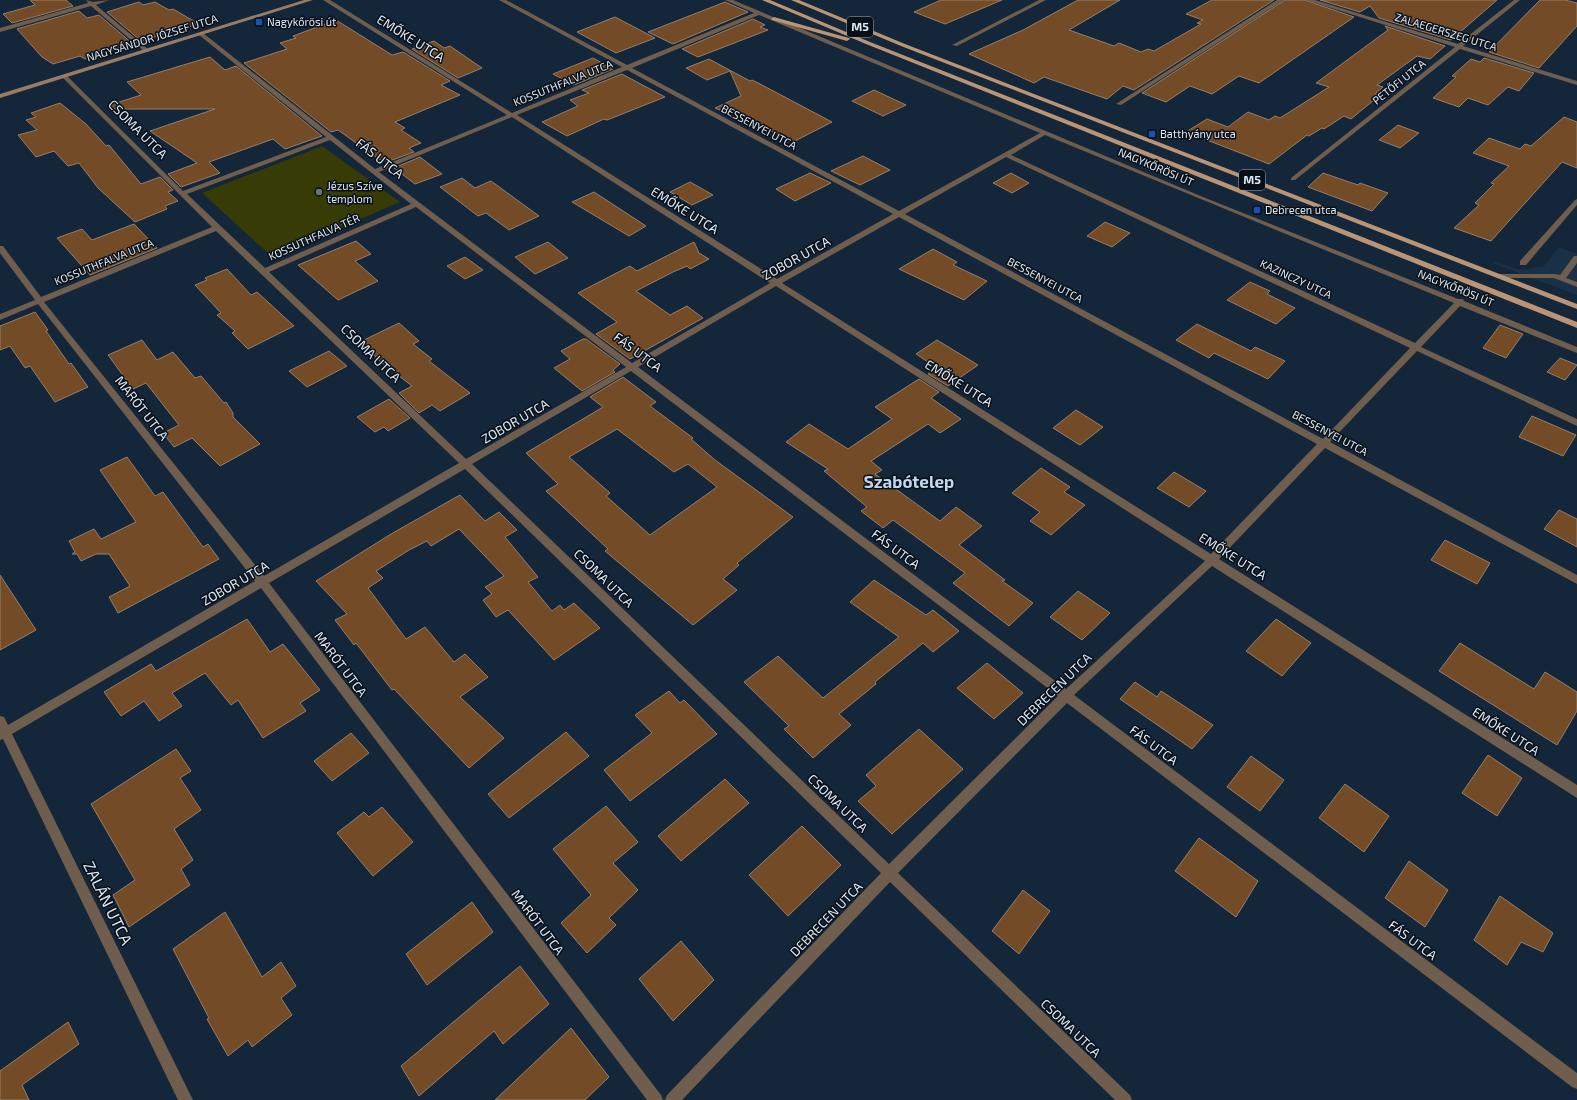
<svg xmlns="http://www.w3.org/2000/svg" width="1577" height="1100" viewBox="0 0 1577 1100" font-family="'Exo 2',sans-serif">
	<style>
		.built { fill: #193047 }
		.green { fill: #373b05 }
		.building { fill: #734c27; stroke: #967e6a; fill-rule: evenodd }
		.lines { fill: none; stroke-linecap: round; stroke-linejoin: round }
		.lane { fill: #6f5d4e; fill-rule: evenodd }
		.street { fill: #6f5d4e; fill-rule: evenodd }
		.secondary { fill: #997c63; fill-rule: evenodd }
		.primary { fill: #ba9474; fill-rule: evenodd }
		.transit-dot { fill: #1a4fb4; stroke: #070f17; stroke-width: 1.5 }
		.worship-dot { fill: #6b7280; stroke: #070f17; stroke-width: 1.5 }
		.labels { text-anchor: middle; stroke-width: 3; stroke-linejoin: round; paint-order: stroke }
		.far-poi-label { font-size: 11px; fill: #dfebf8; stroke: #070f17; text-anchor: start }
		.far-street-label { font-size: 11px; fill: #dfebf8; stroke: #070f17 }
		.shield { fill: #070f17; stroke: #9ea9b4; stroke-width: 1 }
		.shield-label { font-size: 12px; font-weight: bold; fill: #dfebf8 }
		.street-label { font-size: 13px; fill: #dfebf8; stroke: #070f17 }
		.near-street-label { font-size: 16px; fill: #dfebf8; stroke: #070f17 }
		.district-label { font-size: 17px; font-weight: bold; fill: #c0d7ef; stroke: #070f17 }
	</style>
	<rect width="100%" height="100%" fill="#142639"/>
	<path class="built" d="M1559,247L1577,254V295L1492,263L1495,262L1520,270L1544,266Z"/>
	<path class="green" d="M322,146L400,202L272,257L202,193Z"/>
	<g class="building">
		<path d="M30,0H66L73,6L12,23L3,14L35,5Z"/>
		<path d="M941,0H1002L945,24L914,12Z"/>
		<path d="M1078,0H1120L1069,30L1114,46L1119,43L1141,52L1148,49L1154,51L1201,24L1197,23L1203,20L1186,14L1212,0H1274L1134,90L1123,86L1107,99L1044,77L1034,83L969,54L1023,30Z"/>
		<path d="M1285,0H1305L1354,17L1259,83L1239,76L1212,94L1190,86L1166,102L1142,93Z"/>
		<path d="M1320,0H1497L1451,40L1379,18L1370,6L1360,12Z"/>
		<path d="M1540,0H1565L1577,3V26L1539,68L1489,52Z"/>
		<path d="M139,2L143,5L155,2L169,10L173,9L199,24L141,41L107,12Z"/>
		<path d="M725,2L748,12L673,44L648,32Z"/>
		<path d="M79,11L87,18L99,15L133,44L85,59L80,56L53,64L42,57L17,29Z"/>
		<path d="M615,17L655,38L616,53L577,32Z"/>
		<path d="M753,19L765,25L760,27L768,30L698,57L682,49Z"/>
		<path d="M336,20L392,55L403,52L450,81L441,85L460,95L395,122L405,128L401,130L421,143L409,148L414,152L387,162L383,159L380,160L338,130L331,132L244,63L287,49L280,43L296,38L293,36Z"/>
		<path d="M1385,26L1445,46L1430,59L1417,56L1377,85L1383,87L1375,94L1380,95L1351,119L1344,116L1324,129L1322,128L1309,136L1307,135L1269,164L1186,132L1207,119L1228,127L1248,112L1269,120L1275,116L1280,118L1329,87L1316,83L1388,30Z"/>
		<path d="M434,41L444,48L450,46L482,68L458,78L412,49Z"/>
		<path d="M210,57L225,70L236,66L322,136L285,149L273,139L209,162L220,173L181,187L168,174L197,163L150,131L215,109H111L110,105L141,95L127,82Z"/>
		<path d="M593,58L613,69L574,85L553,74Z"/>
		<path d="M1484,58L1534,73L1519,91L1508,87L1488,105L1468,98L1459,107L1433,98L1456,77L1452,76L1471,59L1480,62Z"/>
		<path d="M709,59L750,81L752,80L762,85L832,122L795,141L715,108L741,96L730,71L707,80L686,68Z"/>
		<path d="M622,74L665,97L607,120L604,119L567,136L542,122L578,106L570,100L589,93L582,90Z"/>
		<path d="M874,90L906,105L883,116L852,101Z"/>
		<path d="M60,103L86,124L106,146L109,145L141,184L160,177L173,190L168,192L178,201L165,206L167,209L135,222L98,188L79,163L68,166L54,151L36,157L18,135L37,130L26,120L36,117L31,113Z"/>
		<path d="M1564,117L1577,122V168L1562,162L1491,241L1454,228L1479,205L1475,203L1494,184L1491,183L1509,166L1473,153L1489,138L1520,149L1525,144L1531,146Z"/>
		<path d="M1398,125L1419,133L1400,148L1379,140Z"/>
		<path d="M863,156L890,170L860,185L831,171Z"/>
		<path d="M420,157L442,174L415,184L394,168Z"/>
		<path d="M810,173L831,183L795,201L776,189Z"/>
		<path d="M1011,173L1029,183L1012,193L993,183Z"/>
		<path d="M1323,173L1358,185L1360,183L1388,193L1372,211L1308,187Z"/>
		<path d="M462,178L475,188L491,181L539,216L509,230L486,213L478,216L440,187Z"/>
		<path d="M690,182L713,195L692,205L670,192Z"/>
		<path d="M594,192L646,226L629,236L572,202Z"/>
		<path d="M1105,222L1130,233L1112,247L1087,236Z"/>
		<path d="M134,224L157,248L90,275L57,238L82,229L92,240Z"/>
		<path d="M356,241L371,254L355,261L378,281L338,300L298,265Z"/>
		<path d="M548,242L568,258L535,274L515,257Z"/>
		<path d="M694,242L699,253L709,259L690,269L687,266L673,272L636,291L670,315L687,306L703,318L630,359L596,334L617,322L578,293L630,266L637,271Z"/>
		<path d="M933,249L957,262L953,265L987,281L964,300L899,269Z"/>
		<path d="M465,257L483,270L465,279L447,266Z"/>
		<path d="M227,269L251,295L257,292L294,326L248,349L232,333L235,331L217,315L221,313L195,285L207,280L205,278Z"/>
		<path d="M1250,282L1270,291L1267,294L1295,308L1276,324L1227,300Z"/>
		<path d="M35,312L48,330L46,331L69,364L71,363L88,387L55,402L30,366L25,368L10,346L0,350V326Z"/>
		<path d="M399,323L419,341L413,344L432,359L429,361L470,393L440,411L432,405L419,413L399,393L412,386L380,361L360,342Z"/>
		<path d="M1197,324L1251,351L1255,347L1285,361L1268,379L1214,353L1209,358L1176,340Z"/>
		<path d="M1500,325L1523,334L1506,358L1483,348Z"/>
		<path d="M583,339H586L620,364L613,370L615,372L582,391L554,368L570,359L561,351Z"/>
		<path d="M142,340L157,360L173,352L195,378L201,376L224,403L226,402L233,413V417L260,444L220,466L192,438L174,447L163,433L179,425L146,383L133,389L108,355Z"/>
		<path d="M937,340L978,365L948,386L928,374L937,368L916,354Z"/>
		<path d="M329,351L347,366L307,387L289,371Z"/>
		<path d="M1560,358L1577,365L1565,380L1547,372Z"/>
		<path d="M623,377L656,402L650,406L693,438L691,439L715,460L793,517L737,563L739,565L723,579L737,590L693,625L605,551L608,549L546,491L558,484L526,453L603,407L590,397ZM617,429L674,472L688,464L717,487L650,535L606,496L610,493L569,457Z"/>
		<path d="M919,379L939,392L931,398L961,419L940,433L928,424L871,461L882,470L875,474L940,521L956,507L982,526L959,545L1005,580L1002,581L1033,603L1009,626L953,583L965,573L893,520L883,528L861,511L867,507L824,471L828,469L786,442L809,424L848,449L892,419L875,407Z"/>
		<path d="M389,399L410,418L388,431L384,427L375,432L357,417Z"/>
		<path d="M1076,410L1103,427L1080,445L1053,428Z"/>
		<path d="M1532,416L1576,435L1563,456L1519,437Z"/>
		<path d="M127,457L155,496L163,492L203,547L208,544L219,559L118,613L109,597L130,586L109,554H96L81,561L77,554H72L75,552L69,541L94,529L101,539L136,522L100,470Z"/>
		<path d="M1041,468L1070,487L1064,492L1085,505L1051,535L1030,521L1040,512L1012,493Z"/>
		<path d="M1174,472L1206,491L1189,507L1157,488Z"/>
		<path d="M460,495L485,521L499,512L517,530L505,537L538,577L528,582L552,611L560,605L564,610L574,603L600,628L554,660L508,610L496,617L483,600L492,594L485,587L504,576L459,529L431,546L427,541L409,550L376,571L383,578L368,588L406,639L425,627L454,662L465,654L488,677L460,697L504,738L469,768L394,689L392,690L356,643L354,645L335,620L347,614L316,581L391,534Z"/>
		<path d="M1559,510L1577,519V547L1544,529Z"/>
		<path d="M1445,540L1490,563L1477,584L1431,560Z"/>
		<path d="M0,575L36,630L0,650Z"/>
		<path d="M874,580L926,615L933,610L959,631L933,652L923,643L875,682L876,684L839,714L851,725L813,758L784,729L789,726L744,682L778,656L823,698L899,637L850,602Z"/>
		<path d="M1078,591L1110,613L1082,640L1050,617Z"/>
		<path d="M247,619L270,652L283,644L320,690L300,703L306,711L263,738L238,700L231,705L205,673L172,693L182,706L159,721L144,701L121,716L104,692L151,664L156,671Z"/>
		<path d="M1276,619L1311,643L1282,676L1246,651Z"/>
		<path d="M1460,643L1534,689L1545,672L1577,692V711L1557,745L1439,671Z"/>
		<path d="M987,663L1023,693L994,719L957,688Z"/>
		<path d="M1135,682L1157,697L1161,691L1213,725L1192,749L1120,699Z"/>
		<path d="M669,691L680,703L684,700L717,734L630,801L604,770L652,733L635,715Z"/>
		<path d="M919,729L963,769L892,834L858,801L876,786L866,775Z"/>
		<path d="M566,732L589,756L509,818L488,794Z"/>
		<path d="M351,733L369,753L332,781L314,761Z"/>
		<path d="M176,749L191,771L180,778L201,810L174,829L193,860L181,869L190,885L129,927L113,895L135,880L91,804Z"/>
		<path d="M1488,755L1522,778L1497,816L1462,793Z"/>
		<path d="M1251,756L1284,780L1260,811L1227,787Z"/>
		<path d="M725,779L749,803L681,861L658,836Z"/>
		<path d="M1345,784L1389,816L1364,852L1319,818Z"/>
		<path d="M606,806L638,842L613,863L638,890L609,918L616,925L587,953L561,923L591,895L553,849Z"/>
		<path d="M382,807L413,842L373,876L337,833L364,812L369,817Z"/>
		<path d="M802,826L841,865L788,916L749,875Z"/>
		<path d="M1199,838L1258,881L1236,917L1175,871Z"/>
		<path d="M1409,861L1448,890L1425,927L1385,898Z"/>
		<path d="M1023,890L1050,911L1019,954L992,931Z"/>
		<path d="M1500,896L1553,933L1543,952L1521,942L1507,965L1474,940Z"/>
		<path d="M472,902L493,932L427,985L406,954Z"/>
		<path d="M225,912L262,977L281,962L296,986L281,998L292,1015L252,1047L248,1040L228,1056L207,1019L209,1018L173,949Z"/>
		<path d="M681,941L714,980L673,1021L639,979Z"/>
		<path d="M520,966L549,1004L503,1044L494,1031L419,1096L401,1066Z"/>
		<path d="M68,1022L79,1044L22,1085L29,1100H0V1071Z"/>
		<path d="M571,1028L609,1077L585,1100H495Z"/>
	</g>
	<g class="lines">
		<path class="lane" d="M1574,256H1577V263L1566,278L1577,282V287L1554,278H1498L1494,276L1498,274H1555L1560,275Z"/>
		<g class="street">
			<path d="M86,0L93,2L109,0L96,5L149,50V52H145L91,6L0,32V28L88,3Z"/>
			<path d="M323,0H330L512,113L622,67L499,0H506L627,65L754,13L725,0H733L1203,197L1458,299H1463L1464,301L1577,347V353L1460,306L1421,347L1577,419V426L1417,351L1330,442L1577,575V584L1325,448L1219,559L1577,785V798L1212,566L1074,695L1577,1073V1089L1572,1087L1067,703L898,873L1130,1095L1132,1100H1115L890,882L682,1100H665L667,1095L881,873L465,469L269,583L661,1095L663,1100H647L261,588L12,734L193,1100H178L3,739L0,740V716L4,717L8,725L255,581L38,304L0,320V314L35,300L0,253V246H3L41,297L212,227L62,77V75H66L183,191L326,137L199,35V33H203L375,169L507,115ZM759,15L1040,133L899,211L632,68ZM627,70L893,214L777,279L517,115ZM512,117L770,283L632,363L379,172ZM1045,135L1454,303L1415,343L1011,155ZM330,140L411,204L265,268L187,194ZM1006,157L1410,348L1323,439L905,214ZM416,207L626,367L466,459L269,272ZM899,217L1317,444L1211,554L782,283ZM216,231L459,463L264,576L44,302ZM776,286L1205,561L1066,689L638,367ZM631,371L1058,696L889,864L472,464Z"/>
			<path d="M1039,0H1046L957,46L952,45Z"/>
			<path d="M1277,0H1284L1121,105L1116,104Z"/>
			<path d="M1306,0H1315L1458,44L1514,0H1520L1463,46L1577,81V85L1460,49L1295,180H1291V178L1455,47Z"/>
			<path d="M1577,199V205L1526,265H1520V261L1575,200Z"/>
		</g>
		<path class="secondary" d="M304,0H313L0,98V94Z"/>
		<g class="primary">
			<path d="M762,0H770L870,42L1577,322V328L866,44Z"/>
			<path d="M791,0H799L905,44L1577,304V309L901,46Z"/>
			<path d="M774,17L849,38L850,39L847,41L772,20L771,19Z"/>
		</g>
	</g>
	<g class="transit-dot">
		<rect x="255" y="18" width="8" height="8" rx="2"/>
		<rect x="1148" y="130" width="8" height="8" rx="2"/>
		<rect x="1253" y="206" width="8" height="8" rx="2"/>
	</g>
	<circle class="worship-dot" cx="319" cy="192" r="4"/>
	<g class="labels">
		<g class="far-poi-label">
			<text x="267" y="26">Nagykőrösi út</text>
			<text x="1160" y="138">Batthyány utca</text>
			<text x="327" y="190">Jézus Szíve<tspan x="327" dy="13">templom</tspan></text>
			<text x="1265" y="214">Debrecen utca</text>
		</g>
		<g class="far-street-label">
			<text transform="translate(1446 32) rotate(17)" y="4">ZALAEGERSZEG UTCA</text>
			<text transform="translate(152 38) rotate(-17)" y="4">NAGYSÁNDOR JÓZSEF UTCA</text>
			<text transform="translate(1399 82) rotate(-39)" y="4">PETŐFI UTCA</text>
			<text transform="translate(563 83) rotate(-22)" y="4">KOSSUTHFALVA UTCA</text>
			<text transform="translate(759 127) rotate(28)" y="4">BESSENYEI UTCA</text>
			<text transform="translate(1156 167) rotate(23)" y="4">NAGYKŐRÖSI ÚT</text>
			<text transform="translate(314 237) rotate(-24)" y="4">KOSSUTHFALVA TÉR</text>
			<text transform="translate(104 262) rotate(-22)" y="4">KOSSUTHFALVA UTCA</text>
			<text transform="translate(1296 279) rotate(25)" y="4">KAZINCZY UTCA</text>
			<text transform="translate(1045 280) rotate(28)" y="4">BESSENYEI UTCA</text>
			<text transform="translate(1456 288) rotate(22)" y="4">NAGYKŐRÖSI ÚT</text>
			<text transform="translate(1330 433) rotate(28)" y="4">BESSENYEI UTCA</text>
		</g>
		<g class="shield">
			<rect x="847" y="17" width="26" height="20" rx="3"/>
			<rect x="1239" y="170" width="26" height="20" rx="3"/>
		</g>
		<g class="shield-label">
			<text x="860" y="31">M5</text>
			<text x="1252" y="184">M5</text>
		</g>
		<g class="street-label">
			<text transform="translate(411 38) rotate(32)" y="5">EMŐKE UTCA</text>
			<text transform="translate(138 129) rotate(45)" y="5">CSOMA UTCA</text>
			<text transform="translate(380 158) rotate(38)" y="5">FÁS UTCA</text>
			<text transform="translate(685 210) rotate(32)" y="5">EMŐKE UTCA</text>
			<text transform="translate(796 258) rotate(-29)" y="5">ZOBOR UTCA</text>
			<text transform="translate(638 352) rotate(37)" y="5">FÁS UTCA</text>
			<text transform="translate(371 353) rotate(44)" y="5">CSOMA UTCA</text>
			<text transform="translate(959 383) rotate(32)" y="5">EMŐKE UTCA</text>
			<text transform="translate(142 408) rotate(52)" y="5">MARÓT UTCA</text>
			<text transform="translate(515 421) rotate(-30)" y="5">ZOBOR UTCA</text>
			<text transform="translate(896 549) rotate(37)" y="5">FÁS UTCA</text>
			<text transform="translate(1233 556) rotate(32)" y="5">EMŐKE UTCA</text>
			<text transform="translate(604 578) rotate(44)" y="5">CSOMA UTCA</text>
			<text transform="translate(235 583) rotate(-30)" y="5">ZOBOR UTCA</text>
			<text transform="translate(341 664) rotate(53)" y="5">MARÓT UTCA</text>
			<text transform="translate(1054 689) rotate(-44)" y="5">DEBRECEN UTCA</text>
			<text transform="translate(1506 731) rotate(33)" y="5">EMŐKE UTCA</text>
			<text transform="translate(1154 745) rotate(37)" y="5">FÁS UTCA</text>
			<text transform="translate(838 803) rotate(44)" y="5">CSOMA UTCA</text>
			<text transform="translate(826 919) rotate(-46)" y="5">DEBRECEN UTCA</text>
			<text transform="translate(538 922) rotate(53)" y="5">MARÓT UTCA</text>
			<text transform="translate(1413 940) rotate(37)" y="5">FÁS UTCA</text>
			<text transform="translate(1071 1028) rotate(44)" y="5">CSOMA UTCA</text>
		</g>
		<g class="near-street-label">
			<text transform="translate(108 903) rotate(64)" y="6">ZALÁN UTCA</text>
		</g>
		<g class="district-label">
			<text x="909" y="488">Szabótelep</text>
		</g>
	</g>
</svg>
